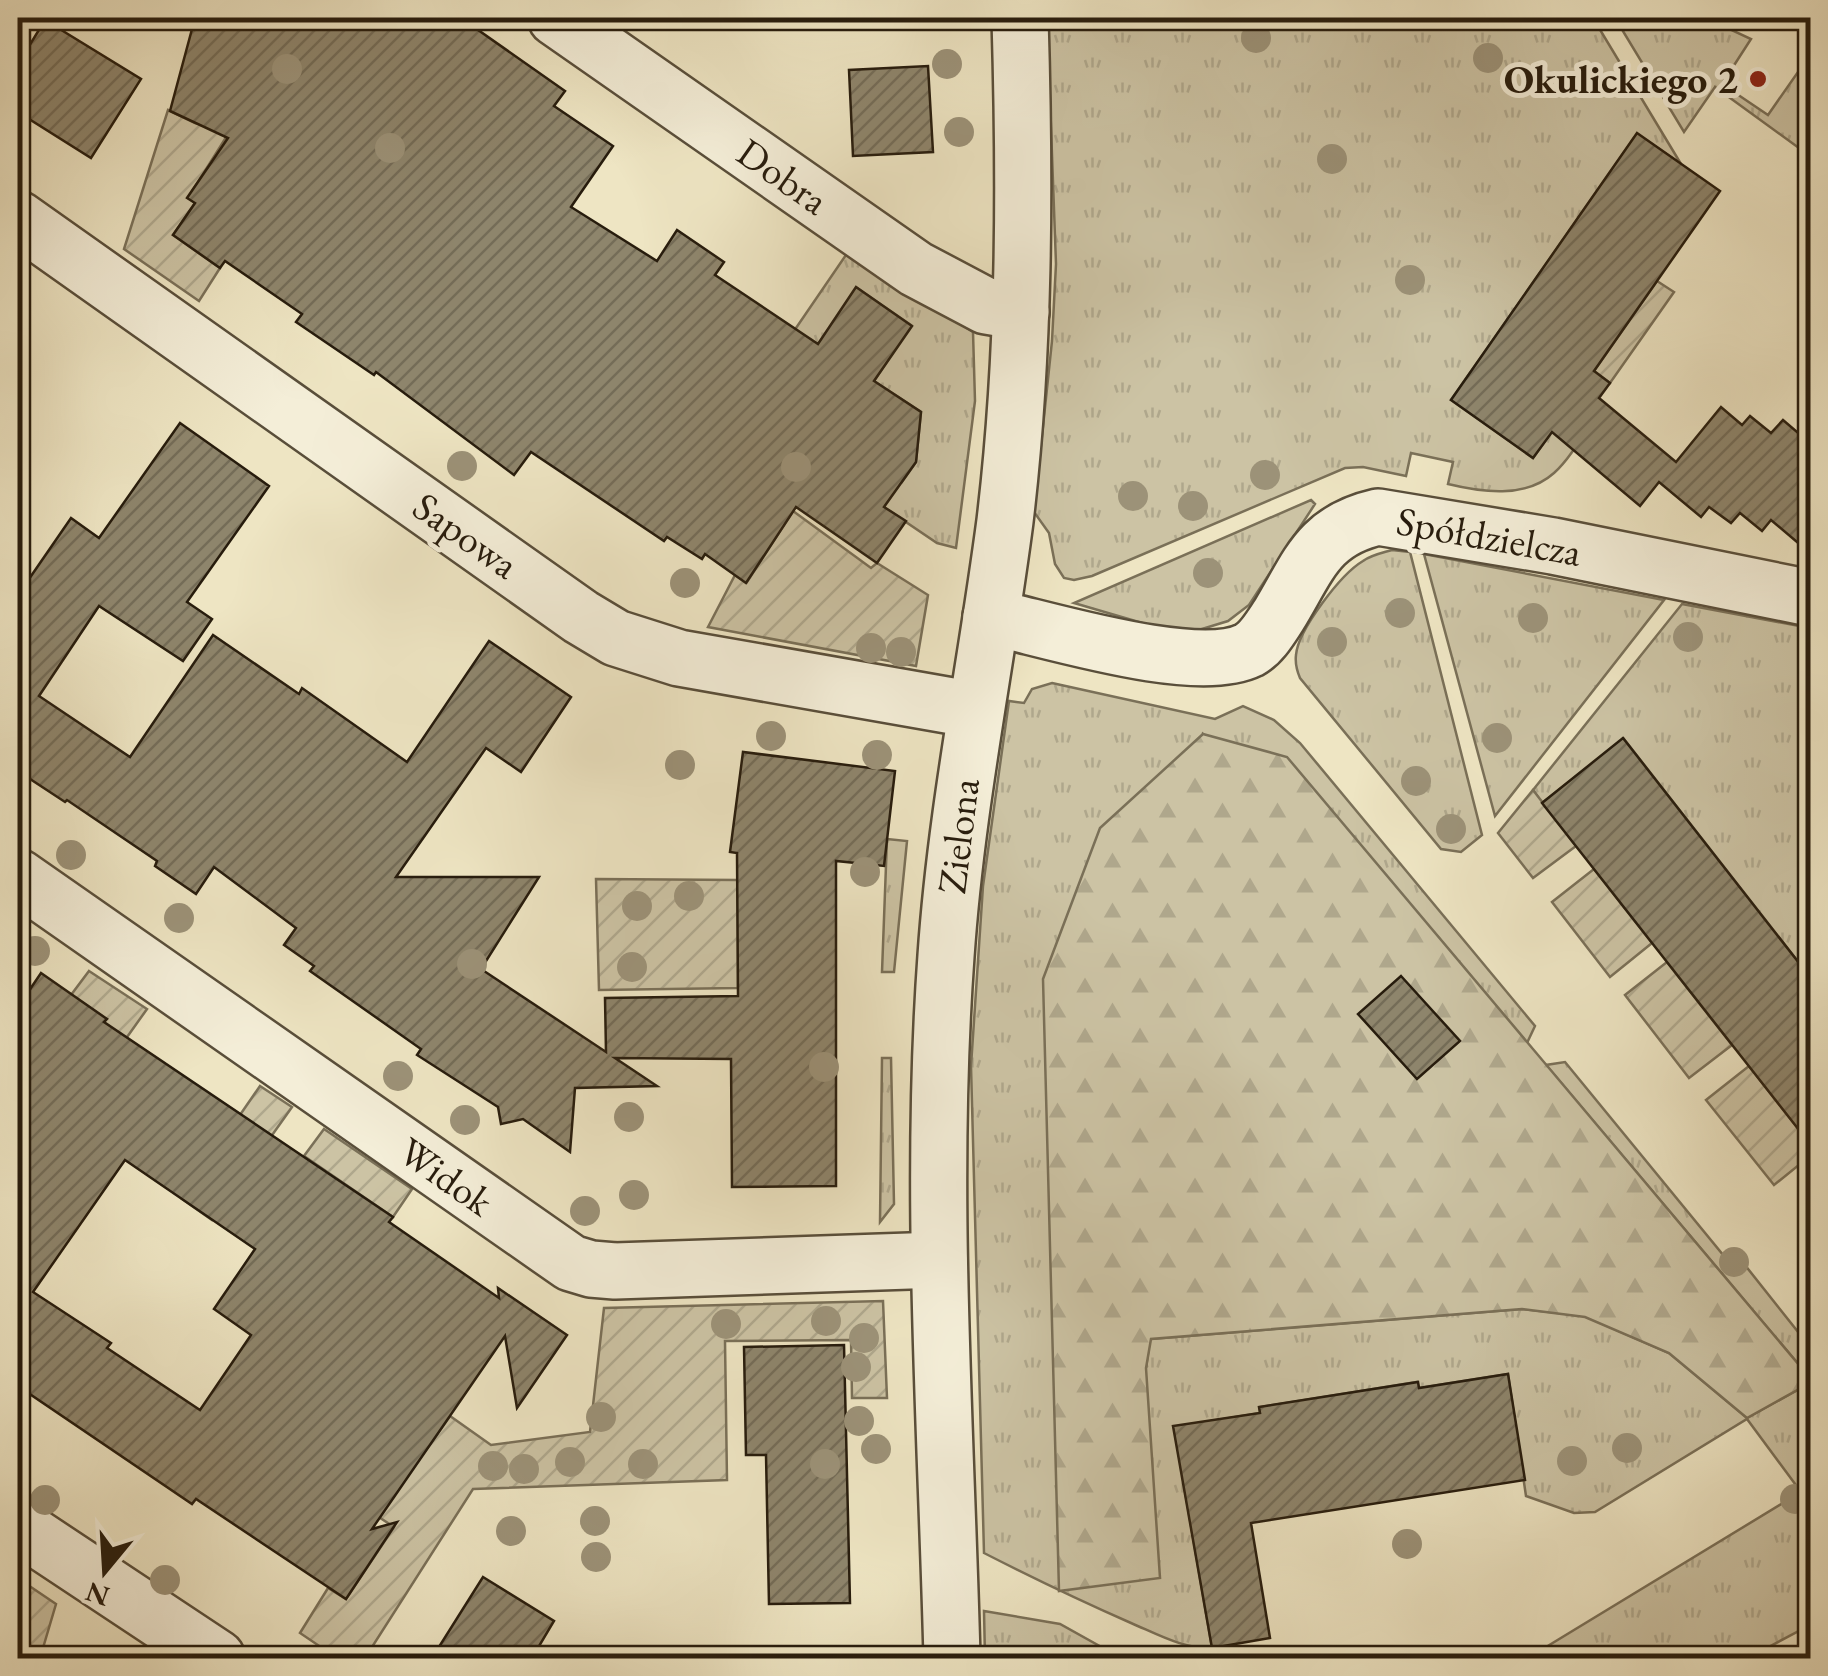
<svg xmlns="http://www.w3.org/2000/svg" width="1828" height="1676" viewBox="0 0 1828 1676" font-family="'EB Garamond',serif">
	<style>
		.grass { fill: url(#grass-tufts); stroke: #7a7058; stroke-width: 2.5; fill-rule: evenodd }
		.forest { fill: url(#forest-firs); stroke: #7a7058; stroke-width: 2.5 }
		.garden { fill: url(#garden-furrows); stroke: #7a7058; stroke-width: 2.5 }
		.building { fill: url(#building-hatch); stroke: #271c0d; stroke-width: 2.5; fill-rule: evenodd }
		.lines { fill: none; stroke-linecap: round; stroke-linejoin: round }
		.minor-casing { stroke: #594e3a; stroke-width: 60 }
		.minor { stroke: #f4eed8; stroke-width: 55 }
		.tree { fill: #9c9278 }
		.poi-dot { fill: #8f2418; stroke: #f4eed8; stroke-width: 4 }
		.labels { text-anchor: middle; stroke-width: 10; stroke-linejoin: round; paint-order: stroke }
		.poi-label { font-size: 40px; font-weight: bold; fill: #271c0d; stroke: #f4eed8; text-anchor: end }
		.street-label { font-size: 40px; fill: #271c0d; stroke: #f4eed8 }
	</style>
	<defs>
		<pattern id="grass-tufts" width="24" height="20" patternUnits="userSpaceOnUse" patternTransform="scale(2.5)"><rect width="24" height="20" fill="#ccc3a4"/><path d="M3 7l-1-3M5 7V3M7 7l1-3M15 17l-1-3M17 17v-4M19 17l1-3" fill="none" stroke="#afa78c"/></pattern>
		<pattern id="forest-firs" width="22" height="20" patternUnits="userSpaceOnUse" patternTransform="scale(2.5)"><rect width="22" height="20" fill="#ccc3a4"/><path d="M5 1l3.5 6h-7zM16 11l3.5 6h-7z" fill="#afa78c"/></pattern>
		<pattern id="garden-furrows" width="10" height="10" patternUnits="userSpaceOnUse" patternTransform="scale(2.5)"><rect width="10" height="10" fill="#ccc3a4"/><path d="M-1 1l2-2M0 10L10 0M9 11l2-2" fill="none" stroke="#afa78c"/></pattern>
		<pattern id="building-hatch" width="6" height="6" patternUnits="userSpaceOnUse" patternTransform="scale(2.5)"><rect width="6" height="6" fill="#8e856c"/><path d="M-1 1l2-2M0 6l6-6M5 7l2-2" fill="none" stroke="#746c57"/></pattern>
	</defs>
	<rect width="100%" height="100%" fill="#eee5c3"/>
	<filter id="stains"><feTurbulence type="fractalNoise" baseFrequency=".002" numOctaves="4"/><feColorMatrix values="0 0 0 0 .2 0 0 0 0 .09 0 0 0 0 .02 0 0 0 .5 -.17"/></filter>
	<radialGradient id="worn" r=".72"><stop offset=".6" stop-color="#630" stop-opacity="0"/><stop offset="1" stop-color="#630" stop-opacity=".3"/></radialGradient>
	<g class="grass">
		<path d="M1047,18H1593L1681,164L1637,134L1451,400L1533,458L1578,394L1600,409C1586,429 1572,457 1554,473C1525,499 1481,492 1448,484L1453,462L1411,453L1406,476L1363,467L1345,468L1092,576L1074,580L1064,578L1055,564L1049,533L1034,512L1052,341L1056,264Z"/>
		<path d="M1615,18H1706L1751,39L1722,84L1768,115L1798,72L1810,81V156L1715,87L1684,132Z"/>
		<path d="M848,252L973,332L975,401L956,548L937,543L740,410ZM857,288L911,325L874,381L921,412L916,462L902,482L789,387Z"/>
		<path d="M1311,500L1315,504L1249,605L1228,621L1189,633L1166,630L1074,603Z"/>
		<path d="M1392,550L1410,552L1482,835L1461,852L1441,849L1300,678C1297,671 1295,663 1296,655C1298,630 1341,574 1363,561C1371,555 1382,553 1392,550Z"/>
		<path d="M1424,554L1664,600L1495,816Z"/>
		<path d="M1682,604L1810,628V977L1624,739L1542,803L1533,790Z"/>
		<path d="M1052,683L1215,719L1243,706L1274,720L1300,743L1535,1026L1527,1043L1437,936L1203,734L1146,1368L1150,1339L1522,1309L1585,1316L1669,1353L1747,1418L1810,1383V1625L1748,1658H1528L1801,1492L1747,1419L1595,1512L1574,1513L1526,1496L1508,1374L1419,1388L1417,1382L1260,1407V1413L1174,1427L1212,1648C1183,1649 1157,1634 1131,1623C1081,1601 1033,1578 984,1553L971,1066L983,886L1009,701L1024,703L1032,689Z"/>
		<path d="M887,839L907,841L894,972H882Z"/>
		<path d="M882,1058H891L894,1204L880,1222Z"/>
		<path d="M1565,1062L1724,1256L1733,1250L1810,1347V1378L1546,1065Z"/>
		<path d="M984,1611L1060,1624L1121,1658H985Z"/>
	</g>
	<path class="forest" d="M1203,734L1287,757L1810,1378V1383L1747,1418L1669,1353L1585,1317L1522,1309L1151,1339L1146,1368L1160,1578L1059,1591L1043,979L1100,828Z"/>
	<g class="garden">
		<path d="M168,110L195,123L230,131L188,198L195,203L173,235L220,268L199,301L124,249Z"/>
		<path d="M1657,281L1674,292L1610,383L1594,371Z"/>
		<path d="M793,511L871,568L877,563L928,595L916,666L708,627L735,575L747,582Z"/>
		<path d="M1533,790L1576,846L1533,878L1498,833Z"/>
		<path d="M1594,869L1652,943L1610,977L1552,902Z"/>
		<path d="M596,879L738,880V988L599,990Z"/>
		<path d="M1667,962L1732,1045L1689,1078L1625,995Z"/>
		<path d="M89,971L147,1009L110,1061L87,1047L106,1019L71,995Z"/>
		<path d="M1749,1066L1810,1144V1156L1774,1185L1706,1100Z"/>
		<path d="M260,1086L292,1107L212,1220L182,1199Z"/>
		<path d="M324,1129L412,1189L393,1217L304,1156Z"/>
		<path d="M883,1301L887,1398H852L851,1340L725,1341L727,1480L473,1489L365,1658H337L300,1633L328,1588L346,1599L394,1527L304,1468L423,1454L450,1416L491,1445L590,1432L604,1308Z"/>
		<path d="M22,1581L56,1604L40,1658H18V1597Z"/>
	</g>
	<g class="building">
		<path d="M195,18H461L565,91L554,106L613,146L571,207L657,261L677,230L724,262L715,275L818,344L856,287L912,326L874,381L921,412L916,462L884,507L906,521L877,563L796,507L746,583L705,554L702,559L667,537L664,541L531,452L514,475L376,372L374,375L296,322L302,314L225,261L220,268L173,235L195,203L187,198L228,138L170,111Z"/>
		<path d="M45,20L141,79L91,158L18,112V64Z"/>
		<path d="M928,66L933,152L853,156L849,70Z"/>
		<path d="M1637,133L1720,191L1594,371L1610,383L1599,398L1676,462L1721,407L1742,425L1750,416L1771,433L1783,420L1810,443V553L1771,520L1762,531L1740,513L1731,523L1709,507L1701,517L1659,482L1640,506L1552,432L1533,458L1451,400Z"/>
		<path d="M180,423L269,486L187,602L212,619L183,661L99,606L39,696L130,757L213,635L299,694L302,688L407,762L489,641L571,697L521,772L486,748L396,877H539L481,969L606,1052L605,998L738,996L737,853L730,852L743,752L895,771L884,866L836,861V1186L732,1187L731,1059L615,1058L657,1086L575,1088L570,1152L523,1119L501,1124L498,1107L417,1055L421,1049L310,971L314,966L284,945L296,928L214,867L196,894L155,866L157,861L67,800L65,802L18,771V595L71,518L99,538Z"/>
		<path d="M1623,738L1810,977V1144L1542,803Z"/>
		<path d="M41,973L107,1019L104,1022L393,1217L389,1222L499,1298L498,1288L567,1335L517,1408L505,1336L372,1529L397,1522L346,1599L196,1499L192,1504L18,1386V1007ZM125,1160L255,1249L214,1309L251,1335L200,1410L107,1348L111,1343L33,1292Z"/>
		<path d="M1401,976L1460,1041L1417,1079L1358,1014Z"/>
		<path d="M844,1345L850,1603L769,1604L766,1455H746L744,1347Z"/>
		<path d="M1508,1374L1525,1480L1251,1523L1270,1638L1212,1648L1173,1426L1260,1413L1259,1407L1418,1382L1419,1388Z"/>
		<path d="M483,1577L554,1621L532,1658H432Z"/>
	</g>
	<g class="lines">
		<defs>
			<g id="minor">
				<path d="M556,18L916,269L986,306L1021,312"/>
				<path d="M18,219L581,617L616,638L679,658L975,710"/>
				<path d="M991,617C1050,630 1197,676 1249,650C1262,643 1271,627 1279,615C1309,566 1317,531 1378,517L1553,546L1810,598"/>
				<path d="M18,877L571,1263L591,1269L615,1271L939,1260"/>
				<path d="M18,1526L217,1658"/>
				<path d="M952,1658C946,1425 929,1189 946,956C956,809 986,667 1005,521C1025,354 1025,185 1020,18"/>
			</g>
		</defs>
		<use href="#minor" class="minor-casing"/>
		<use href="#minor" class="minor"/>
	</g>
	<g class="tree">
		<circle cx="1256" cy="38" r="15"/>
		<circle cx="1488" cy="58" r="15"/>
		<circle cx="947" cy="64" r="15"/>
		<circle cx="287" cy="69" r="15"/>
		<circle cx="959" cy="132" r="15"/>
		<circle cx="390" cy="148" r="15"/>
		<circle cx="1332" cy="159" r="15"/>
		<circle cx="1410" cy="280" r="15"/>
		<circle cx="462" cy="466" r="15"/>
		<circle cx="796" cy="467" r="15"/>
		<circle cx="1265" cy="475" r="15"/>
		<circle cx="1133" cy="496" r="15"/>
		<circle cx="1193" cy="506" r="15"/>
		<circle cx="1208" cy="573" r="15"/>
		<circle cx="685" cy="583" r="15"/>
		<circle cx="1400" cy="613" r="15"/>
		<circle cx="1533" cy="618" r="15"/>
		<circle cx="1688" cy="637" r="15"/>
		<circle cx="1332" cy="642" r="15"/>
		<circle cx="871" cy="648" r="15"/>
		<circle cx="901" cy="652" r="15"/>
		<circle cx="771" cy="736" r="15"/>
		<circle cx="1497" cy="738" r="15"/>
		<circle cx="877" cy="755" r="15"/>
		<circle cx="680" cy="765" r="15"/>
		<circle cx="1416" cy="781" r="15"/>
		<circle cx="1451" cy="829" r="15"/>
		<circle cx="71" cy="855" r="15"/>
		<circle cx="865" cy="872" r="15"/>
		<circle cx="689" cy="896" r="15"/>
		<circle cx="637" cy="906" r="15"/>
		<circle cx="179" cy="918" r="15"/>
		<circle cx="35" cy="951" r="15"/>
		<circle cx="472" cy="964" r="15"/>
		<circle cx="632" cy="967" r="15"/>
		<circle cx="824" cy="1067" r="15"/>
		<circle cx="398" cy="1076" r="15"/>
		<circle cx="629" cy="1117" r="15"/>
		<circle cx="465" cy="1120" r="15"/>
		<circle cx="634" cy="1195" r="15"/>
		<circle cx="585" cy="1211" r="15"/>
		<circle cx="1734" cy="1262" r="15"/>
		<circle cx="826" cy="1321" r="15"/>
		<circle cx="726" cy="1324" r="15"/>
		<circle cx="864" cy="1338" r="15"/>
		<circle cx="856" cy="1367" r="15"/>
		<circle cx="601" cy="1417" r="15"/>
		<circle cx="859" cy="1421" r="15"/>
		<circle cx="1627" cy="1448" r="15"/>
		<circle cx="876" cy="1449" r="15"/>
		<circle cx="1572" cy="1461" r="15"/>
		<circle cx="570" cy="1462" r="15"/>
		<circle cx="643" cy="1464" r="15"/>
		<circle cx="825" cy="1464" r="15"/>
		<circle cx="493" cy="1466" r="15"/>
		<circle cx="524" cy="1469" r="15"/>
		<circle cx="1795" cy="1499" r="15"/>
		<circle cx="45" cy="1500" r="15"/>
		<circle cx="595" cy="1521" r="15"/>
		<circle cx="511" cy="1531" r="15"/>
		<circle cx="1407" cy="1544" r="15"/>
		<circle cx="596" cy="1557" r="15"/>
		<circle cx="165" cy="1580" r="15"/>
	</g>
	<circle class="poi-dot" cx="1758" cy="79" r="10"/>
	<g class="labels">
		<g class="poi-label">
			<text x="1738" y="93">Okulickiego 2</text>
		</g>
		<g class="street-label">
			<text transform="translate(783 176) rotate(35)" y="14">Dobra</text>
			<text transform="translate(466 535) rotate(35)" y="14">Sapowa</text>
			<text transform="translate(1489 536) rotate(10)" y="14">Spółdzielcza</text>
			<text transform="translate(958 836) rotate(-83)" y="14">Zielona</text>
			<text transform="translate(446 1176) rotate(35)" y="14">Widok</text>
		</g>
	</g>
	<rect width="1828" height="1676" fill="none" stroke="#eee5c3" stroke-width="60"/>
	<rect x="20" y="20" width="1788" height="1636" fill="none" stroke="#271c0d" stroke-width="5"/>
	<rect x="30" y="30" width="1768" height="1616" fill="none" stroke="#271c0d" stroke-width="2.5"/>
	<g transform="translate(105 1571) rotate(198)" stroke="#f4eed8" stroke-width="8" paint-order="stroke">
	<path d="M0-8L18 38L0 25L-18 38Z" fill="#271c0d"/>
	<text y="-15" font-size="28" font-weight="bold" text-anchor="middle" fill="#271c0d">N</text>
	</g>
	<rect width="100%" height="100%" filter="url(#stains)"/>
	<rect width="100%" height="100%" fill="url(#worn)"/>
</svg>
